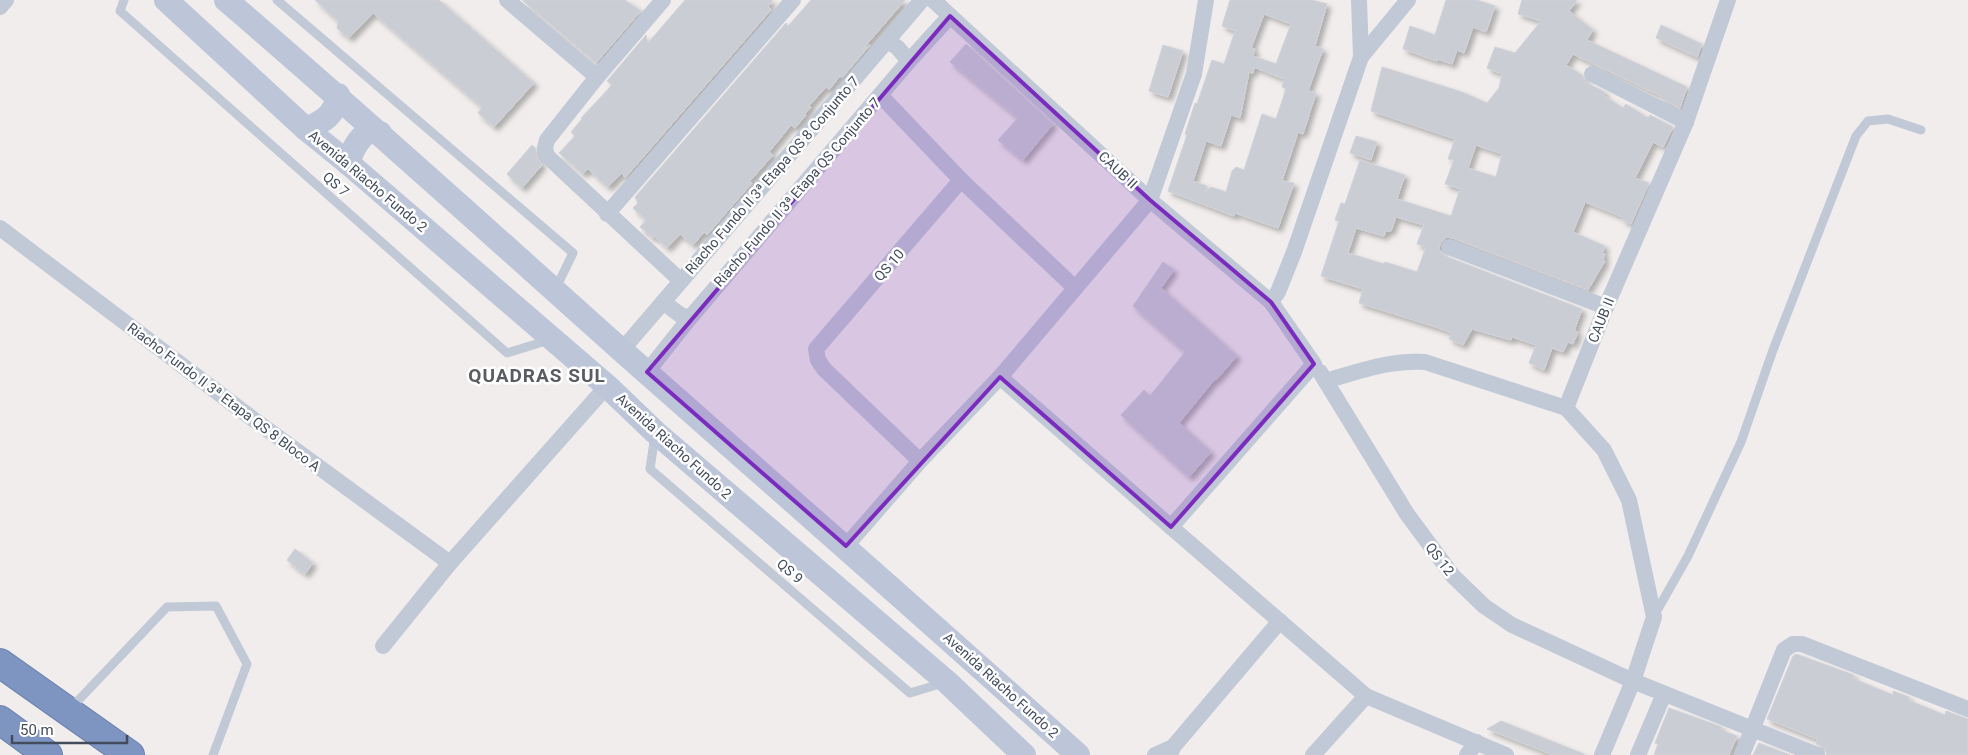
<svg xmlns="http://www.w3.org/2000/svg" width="1968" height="755" viewBox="0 0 1968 755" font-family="Roboto,sans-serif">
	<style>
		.building { fill: #cbcdd5; stroke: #d0d1d9; fill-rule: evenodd; filter: url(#shadow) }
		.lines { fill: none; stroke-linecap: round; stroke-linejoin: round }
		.highway-casing { stroke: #697fae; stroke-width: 30 }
		.lane { stroke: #c1c9d6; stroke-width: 9 }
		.street { stroke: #c1c9d6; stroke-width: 16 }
		.secondary { stroke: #bdc6d9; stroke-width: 24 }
		.highway { stroke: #7e95c2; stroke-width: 28 }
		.marked { fill: #7b2cbf; fill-opacity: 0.2; stroke: #7b2cbf; stroke-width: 4; stroke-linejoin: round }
		.labels { text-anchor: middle; stroke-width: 5; stroke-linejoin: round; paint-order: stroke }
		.street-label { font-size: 14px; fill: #434c5c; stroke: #fff }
		.district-label { font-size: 19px; font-weight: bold; letter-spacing: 1px; fill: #595c63; stroke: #fff }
	</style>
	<defs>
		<filter id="shadow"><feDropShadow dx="4" dy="4" stdDeviation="2.5" flood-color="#0004"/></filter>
	</defs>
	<rect width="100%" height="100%" fill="#f0edec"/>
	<g class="building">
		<path d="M315,0H439L534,83L494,127L478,113L482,107L373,13L349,38L337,28L338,21Z"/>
		<path d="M522,0H625L641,11L596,63Z"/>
		<path d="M685,0H773L768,6L771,10L625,178L622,173L608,187L588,169L583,174L559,153L575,136L571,132L582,119L581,118L612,85L607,81L646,35L648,43Z"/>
		<path d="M811,0H905L862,50L870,45L842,78L840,76L829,90L826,87L809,106L811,107L805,114L806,115L795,128L791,125L769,152L773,155L750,181L752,183L707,235L704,232L693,245L680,234L667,248L654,236L653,238L640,227L646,220L633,208L638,203L635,197L786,23L788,26Z"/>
		<path d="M1230,0H1312L1327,4L1315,46L1323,49L1308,91L1316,93L1303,134L1298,132L1282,181L1294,183L1278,228L1235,213L1234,216L1168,191L1187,135L1185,134L1195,103L1197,104L1212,60L1224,64L1235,31L1222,26ZM1264,14L1291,24L1276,64L1253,56L1255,49L1251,48ZM1254,67L1284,79L1282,87L1286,89L1276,119L1262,114L1244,170L1236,167L1232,171L1226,192L1211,187L1205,192L1207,186L1193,181L1206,141L1221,146L1231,115L1240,118L1249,72L1253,73Z"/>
		<path d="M1446,0H1477L1495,6L1486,32L1473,27L1464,53L1457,50L1452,64L1437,59V61L1403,49L1410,26L1435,35Z"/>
		<path d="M1522,0H1577L1569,11L1593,30L1587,40L1687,87L1680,108L1660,98L1661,96L1573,54L1566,65L1582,75L1587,83L1605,92L1603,95L1623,108L1626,104L1648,118L1650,115L1673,127L1663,147L1653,142L1635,178L1649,183L1631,224L1622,220L1623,217L1585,202L1573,232L1605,246L1602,253L1605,254L1603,260L1605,261L1588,290L1453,238L1447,237L1440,243L1439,249L1445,256L1582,309L1574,331L1578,332L1573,344L1568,342L1563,352L1552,348L1544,370L1529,363L1536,345L1512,337L1511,340L1472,329L1463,345L1449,339L1452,333L1439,328L1359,303L1363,289L1321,276L1339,221L1335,220L1341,203L1345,204L1360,160L1405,175L1397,199L1451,216L1460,189L1445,184L1454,160L1448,159L1455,139L1371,111L1382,67L1462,92L1487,103L1499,88L1502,74L1487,68L1495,47L1515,53L1541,21L1518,14ZM1476,145L1502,154L1496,177L1468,168ZM1396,217L1424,225L1417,244L1426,247L1417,272L1385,262L1384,264L1348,253L1356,228L1384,236L1386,231H1391Z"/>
		<path d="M1661,25L1702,44L1697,57L1656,38Z"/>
		<path d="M966,44L1053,124L1023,160L998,140L1018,118L950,62Z"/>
		<path d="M1163,45L1183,51L1168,97L1149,91Z"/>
		<path d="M1356,136L1377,142L1371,160L1350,153Z"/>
		<path d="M532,145L535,148L538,159L542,165L522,188L507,174Z"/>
		<path d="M1163,262L1174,270L1161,288L1237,356L1216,380L1215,379L1179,423L1211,452L1189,477L1121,415L1144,390L1150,396L1185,352L1133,306Z"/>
		<path d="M295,549L313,563L305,574L287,560Z"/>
		<path d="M1796,654L1854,675L1852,678L1893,695V691L1909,697L1908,700L1945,715L1946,711L1968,719V755H1827L1825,748L1816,744L1817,739L1767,719L1793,656Z"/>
		<path d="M1669,708L1722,727L1721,730L1737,736L1729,755H1654L1658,744L1655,743Z"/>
		<path d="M1501,721L1584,754V755H1553L1487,729Z"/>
		<path d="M1759,743L1790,755H1753Z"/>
	</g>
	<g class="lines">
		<defs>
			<g id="highway">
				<path d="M0,663L130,755"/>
				<path d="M0,720L48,755"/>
			</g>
		</defs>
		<use href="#highway" class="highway-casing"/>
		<g class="lane">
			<path d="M124,0L120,11L507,353L549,340"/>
			<path d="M277,0L573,253L555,290"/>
			<path d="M655,435L650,469L910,693L943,683"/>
			<path d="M1654,616L1688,556L1741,442L1773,350L1856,136L1868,121L1888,119L1921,130"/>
			<path d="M71,708L167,607L216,606L247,664L213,755"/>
		</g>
		<g class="street">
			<path d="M507,0L597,77"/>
			<path d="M663,0L597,77L547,140L545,148L547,156L681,281"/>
			<path d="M933,0L1150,200L1271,302L1314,364L1171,527L1000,377"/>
			<path d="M0,7L6,0"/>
			<path d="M887,41L897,47L909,61"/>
			<path d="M1361,57L1408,0"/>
			<path d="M1592,74L1686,122"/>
			<path d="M880,95L961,180L1075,288"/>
			<path d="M607,214L793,0"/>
			<path d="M0,228L249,416L450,563"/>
			<path d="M1449,247L1606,307"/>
			<path d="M663,302L679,314L689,319"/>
			<path d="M1271,302L1278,292L1294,252L1361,57L1359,0"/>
			<path d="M622,350L922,0"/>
			<path d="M647,372L689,319L909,61L950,16"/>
			<path d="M1320,372L1407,514L1453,576L1484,606L1512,625L1633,681L1817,755"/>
			<path d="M1326,381C1360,371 1389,360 1425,362L1566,408L1606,307L1686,122L1728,0"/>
			<path d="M1566,408L1604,450L1629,500L1654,617L1633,681L1602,755"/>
			<path d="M920,461L824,369L818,360L816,349L961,180"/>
			<path d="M1171,527L1366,696L1506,755"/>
			<path d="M846,546L920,461L1000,377L1150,200L1194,74L1206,0"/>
			<path d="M383,646L450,563L607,386"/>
			<path d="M1173,747L1280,621"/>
			<path d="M1155,755L1173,747L1170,755"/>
			<path d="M1313,755L1366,696"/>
			<path d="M1467,755L1477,742"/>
			<path d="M1638,755L1664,694"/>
			<path d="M1742,755L1784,650L1793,644H1802L1968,709"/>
		</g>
		<g class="secondary">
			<path d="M166,0L306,129L348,163L607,386L655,432L947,682L1024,755"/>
			<path d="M226,0C359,114 489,232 620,349C773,484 927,619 1078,755"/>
			<path d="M306,129C323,122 335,115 338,95"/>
			<path d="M348,163C353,149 357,140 369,131L380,133"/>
		</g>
		<use href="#highway" class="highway"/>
	</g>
	<path class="marked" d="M950,16L1150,200L1271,302L1314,364L1171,527L1000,377L846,546L647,372Z"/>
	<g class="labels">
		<g class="street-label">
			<text transform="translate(1118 170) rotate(43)" y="5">CAUB II</text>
			<text transform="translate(772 175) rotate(-49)" y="5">Riacho Fundo II 3ª Etapa QS 8 Conjunto 7</text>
			<text transform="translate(368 181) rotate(40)" y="5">Avenida Riacho Fundo 2</text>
			<text transform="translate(336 184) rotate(41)" y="5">QS 7</text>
			<text transform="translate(797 192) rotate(-49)" y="5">Riacho Fundo II 3ª Etapa QS Conjunto 7</text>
			<text transform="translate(889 265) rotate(-49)" y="5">QS 10</text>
			<text transform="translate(1601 320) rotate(-68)" y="5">CAUB II</text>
			<text transform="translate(224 397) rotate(37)" y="5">Riacho Fundo II 3ª Etapa QS 8 Bloco A</text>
			<text transform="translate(674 446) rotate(42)" y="5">Avenida Riacho Fundo 2</text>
			<text transform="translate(1440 559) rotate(53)" y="5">QS 12</text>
			<text transform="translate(790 571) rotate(41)" y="5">QS 9</text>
			<text transform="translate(1001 685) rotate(42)" y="5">Avenida Riacho Fundo 2</text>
		</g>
		<g class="district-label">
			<text x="537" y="382">QUADRAS SUL</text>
		</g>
	</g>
	<path d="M12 735v8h115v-8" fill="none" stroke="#434c5c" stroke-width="2.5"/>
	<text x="20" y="735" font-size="15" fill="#434c5c" stroke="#ffffff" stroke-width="4" paint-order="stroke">50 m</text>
</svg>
